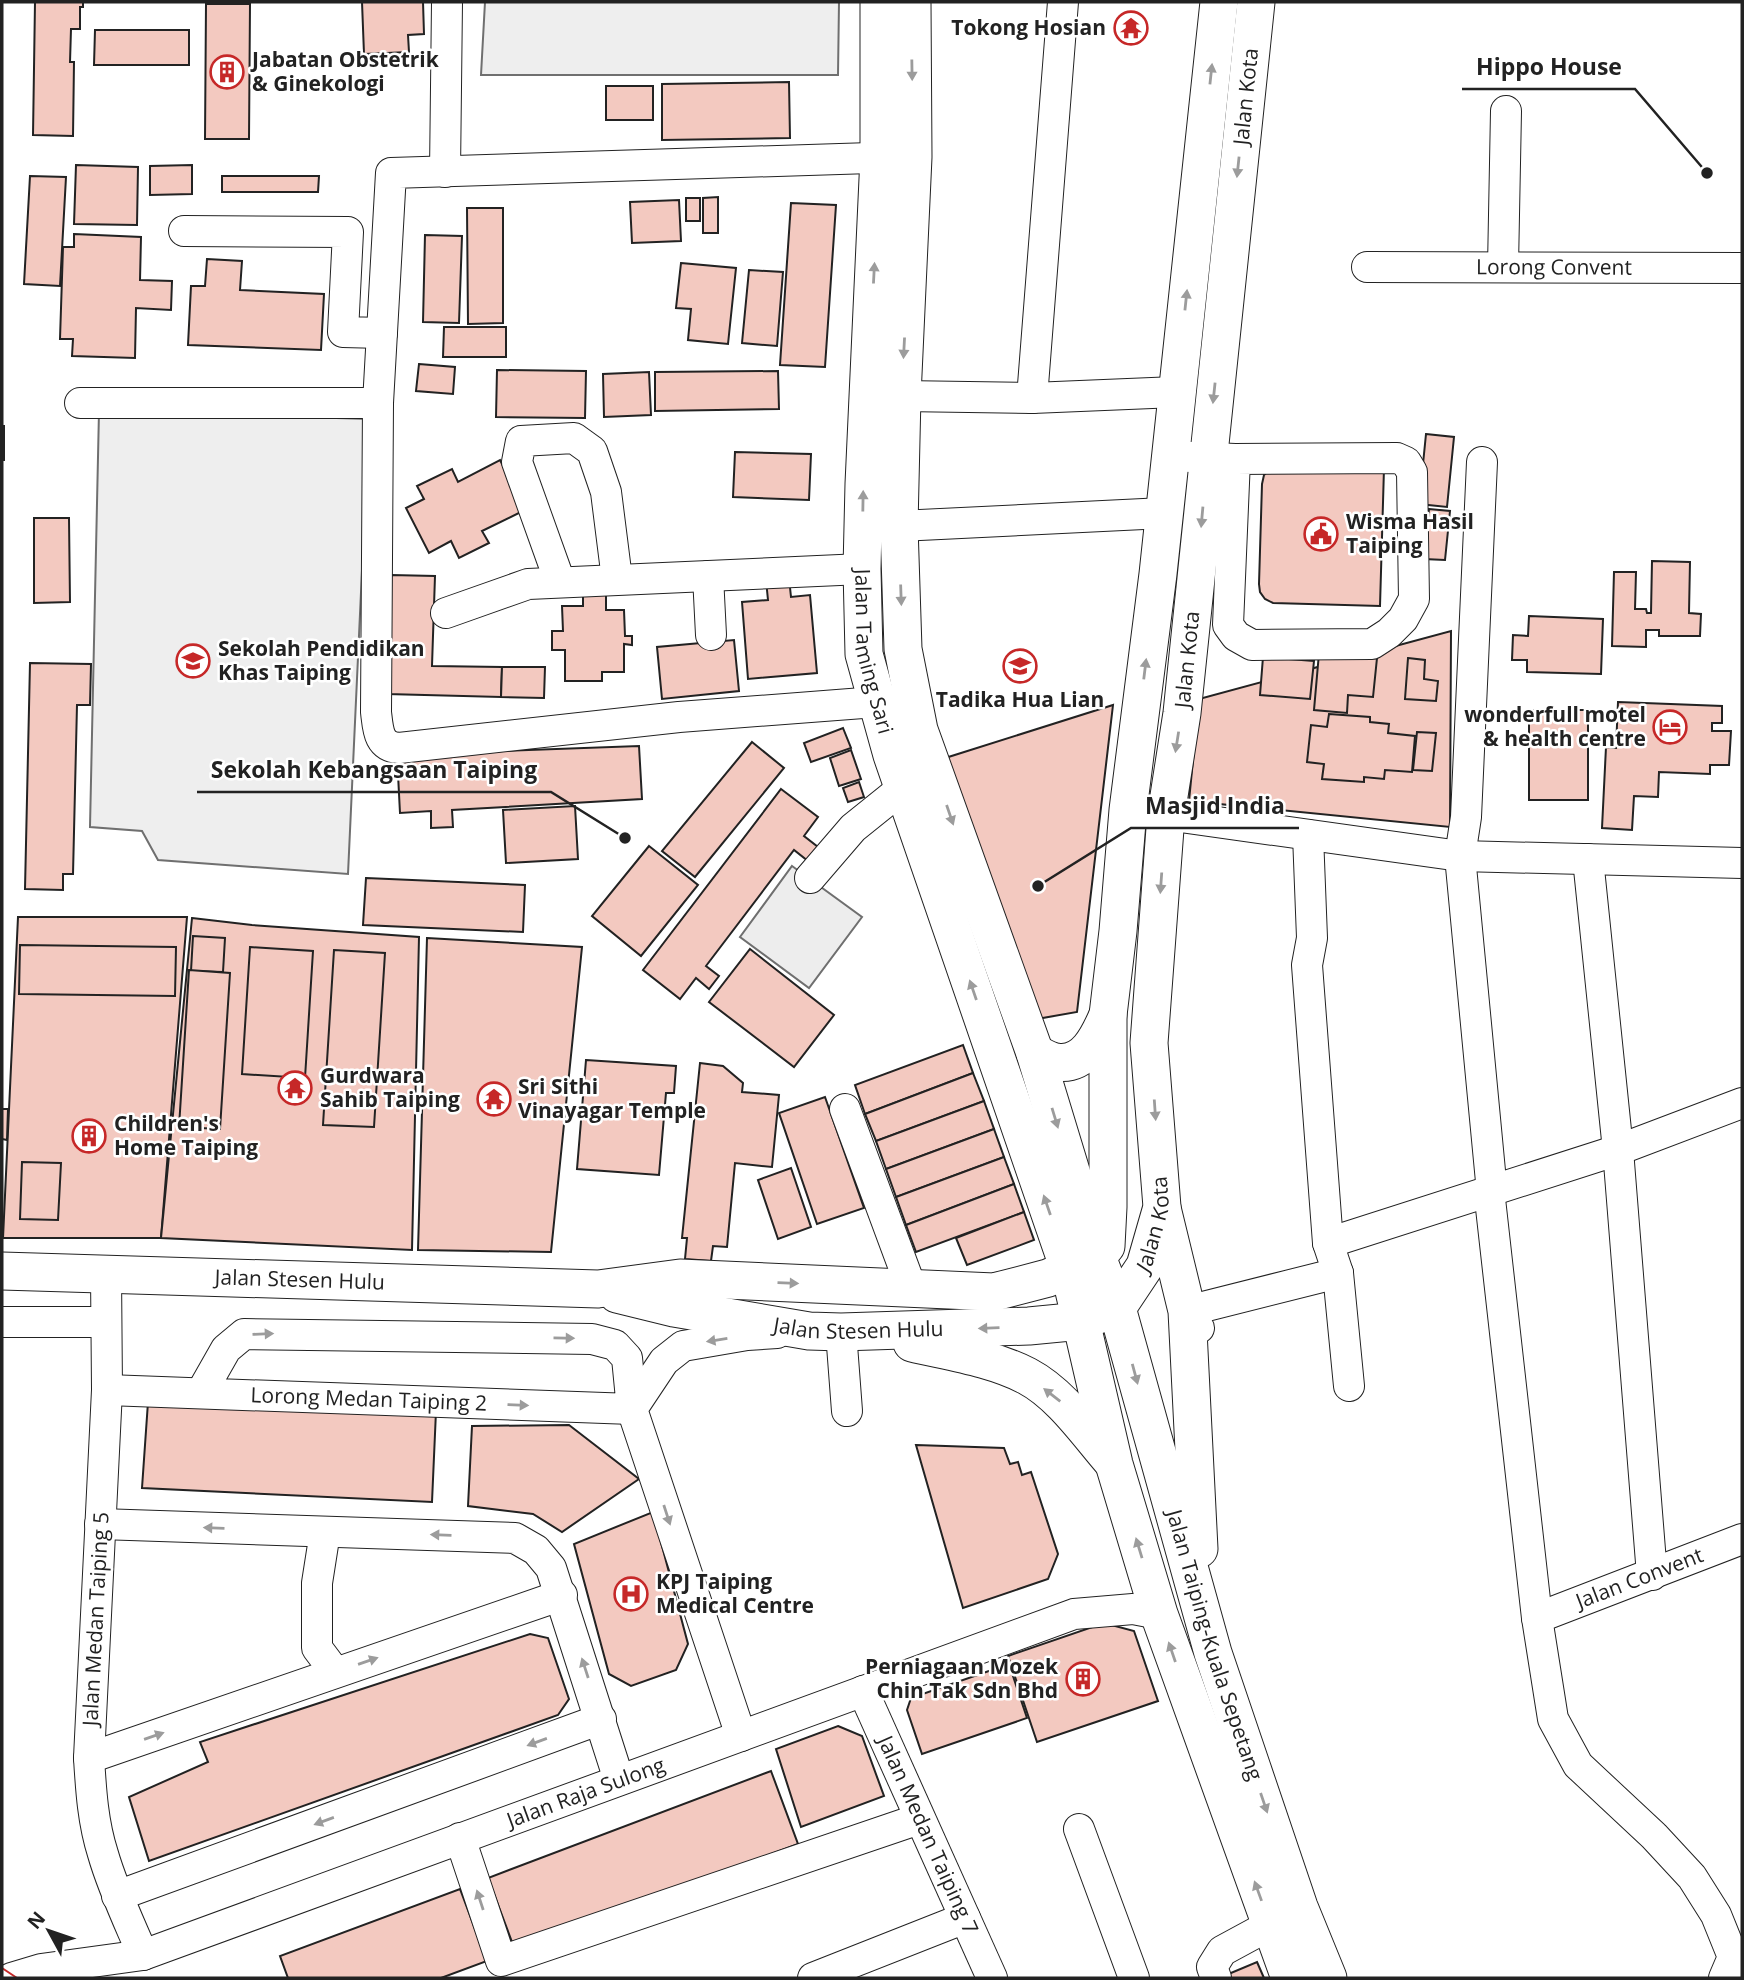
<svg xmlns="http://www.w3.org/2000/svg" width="1744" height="1980" viewBox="0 0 1744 1980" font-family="'Open Sans',sans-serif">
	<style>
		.green { fill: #eee; stroke: #6f6f6f; stroke-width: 2 }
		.parking { fill: #ededed; stroke: #6f6f6f; stroke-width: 2 }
		.building { fill: #f3c9c0; stroke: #222; stroke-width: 2 }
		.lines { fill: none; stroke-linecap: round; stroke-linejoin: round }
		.minor-casing { stroke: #222; stroke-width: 32 }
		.major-casing { stroke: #222; stroke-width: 39 }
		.minor { stroke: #fff; stroke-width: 30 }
		.major { stroke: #fff; stroke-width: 37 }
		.power { stroke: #c62828; stroke-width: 2; stroke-dasharray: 24 5 3.5 5; stroke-linecap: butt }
		.oneway { fill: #9c9c9c }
		.labels { text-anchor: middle; stroke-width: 5; stroke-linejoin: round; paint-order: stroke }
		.poi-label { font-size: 21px; font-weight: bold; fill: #222; stroke: #fff; text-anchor: start }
		.street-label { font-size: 21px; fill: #222; stroke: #fff }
		.leader { fill: none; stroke: #222; stroke-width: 2.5 }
		.callout-dot { fill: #222; stroke: #fff; stroke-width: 2.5 }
		.callout-label { font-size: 23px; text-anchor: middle; font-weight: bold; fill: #222; stroke: #fff; stroke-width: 5; stroke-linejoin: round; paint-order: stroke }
	</style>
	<rect width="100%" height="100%" fill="#fff"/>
	<g class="green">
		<path d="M485,2H839L838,75H481Z"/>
		<path d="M99,411L369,419L348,874L158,860L142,831L90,827Z"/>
	</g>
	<path class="parking" d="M792,866L862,917L809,988L740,937Z"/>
	<g class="building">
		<path d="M35,2H83V7H80V29H71L70,62H74L73,136L33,135Z"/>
		<path d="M362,2H423L424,34L408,35L409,52L364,54Z"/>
		<path d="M206,4H250L249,139H205Z"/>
		<path d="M95,30H189V65H94Z"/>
		<path d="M789,82L790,138L662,140V84Z"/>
		<rect x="606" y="86" width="47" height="34"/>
		<path d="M76,165L138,167L137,225L74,224Z"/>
		<path d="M192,165V194L150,195V166Z"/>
		<path d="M30,176L66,177L60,286L24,284Z"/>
		<path d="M222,176H319L318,192H222Z"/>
		<path d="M718,197V233H703V198Z"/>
		<rect x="686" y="198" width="14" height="23"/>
		<path d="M679,200L681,241L632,243L630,202Z"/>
		<path d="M791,203L836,205L825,367L780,365Z"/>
		<path d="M467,208H503V323L468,324Z"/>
		<path d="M74,234L141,237L140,280L172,281L171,310L136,308L135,358L72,356L73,339H60L63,247H74Z"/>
		<path d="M425,235L462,236L459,323L423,322Z"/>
		<path d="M207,259L242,261L240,290L324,294L321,350L188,345L191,286H205Z"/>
		<path d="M681,263L736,268L728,344L688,340L691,309L676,308Z"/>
		<path d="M749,270L783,272L777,346L742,343Z"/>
		<path d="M444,327H506V357H443Z"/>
		<path d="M419,364L455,367L453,394L416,391Z"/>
		<path d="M497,370L586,371L585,418L496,417Z"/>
		<path d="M778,371L779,409L655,411V372Z"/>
		<path d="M649,372L651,415L604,417L603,374Z"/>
		<rect x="2" y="426" width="2" height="34"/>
		<path d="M1426,434L1454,437L1447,507L1419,504Z"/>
		<path d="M735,452L811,454L809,500L733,497Z"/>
		<path d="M500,460L525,510L482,531L489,543L459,558L451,541L429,553L406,508L424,499L417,486L452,469L458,482Z"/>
		<path d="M1384,468L1380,606L1273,603L1265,599L1260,592L1259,584L1262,484L1264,475L1270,469Z"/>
		<path d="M1429,509L1450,511L1445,560L1424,559Z"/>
		<path d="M34,518H69L70,602L34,603Z"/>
		<path d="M1652,561L1690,562L1689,613L1701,614L1700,636H1659V630H1646V647L1612,646L1614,572H1636L1635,609H1646L1647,613H1651Z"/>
		<path d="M391,575L435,576L432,666L502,667L501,697L387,694Z"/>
		<path d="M789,578L791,597L810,595L817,673L748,679L742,602L768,600L766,580Z"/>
		<path d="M583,588H606V610H624L625,636H632V645L624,644V672H602V681H565V650H552V631H563L562,606H583Z"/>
		<path d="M1529,616L1603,619L1601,674L1527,672V660H1512L1513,635L1528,636Z"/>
		<path d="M1451,631L1450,827L1189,801L1199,699Z"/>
		<path d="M734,640L739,691L662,699L657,647Z"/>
		<path d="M1319,653L1377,658L1373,697L1348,695L1347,713L1314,710Z"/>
		<path d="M1263,657L1314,661L1310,699L1260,695Z"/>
		<path d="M1408,658L1425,660L1424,679L1438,681L1436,701L1405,699Z"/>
		<path d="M30,663L91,664L90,705H77L73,874H63V890L25,889Z"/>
		<path d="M502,667H545L544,698L501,697Z"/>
		<path d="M1618,702L1722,706V723H1712V731H1731L1729,765H1710V774L1659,772L1658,797L1634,796L1632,830L1602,828L1606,747L1616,748Z"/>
		<path d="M1113,705L1077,1012L1031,1020L939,760Z"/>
		<rect x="1529" y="710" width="59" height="90"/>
		<path d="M1329,714L1370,717V722L1389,724L1388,733L1415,736L1412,772L1385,770L1384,779L1364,777V782L1322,779L1324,764L1307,762L1311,725L1327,727Z"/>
		<path d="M843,728L851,748L811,762L804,743Z"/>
		<path d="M1417,732L1436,733L1432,771L1413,770Z"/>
		<path d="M752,742L784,768L695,877L662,851Z"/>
		<path d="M639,746L642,799L452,810L453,827L431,828V811L400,813L397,755Z"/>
		<path d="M851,750L861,779L839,786L830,758Z"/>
		<path d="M859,782L864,797L848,802L843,788Z"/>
		<path d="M781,789L818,817L804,836L818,847L808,861L794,850L706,966L719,976L709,989L696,978L680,999L643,970Z"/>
		<path d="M575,806L578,859L506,863L503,810Z"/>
		<path d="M649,846L698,885L641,956L592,916Z"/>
		<path d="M366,878L525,885L523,932L363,925Z"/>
		<path d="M18,917H187L161,1238H3Z"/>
		<path d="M192,918L252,925L419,937L412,1250L161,1238Z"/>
		<path d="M193,936L225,938L223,972L191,971Z"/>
		<path d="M427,938L582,947L551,1252L418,1250Z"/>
		<path d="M20,945L176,947L175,996L19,994Z"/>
		<path d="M250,947L313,951L305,1078L242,1074Z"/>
		<path d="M750,949L834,1015L794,1067L709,1002Z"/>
		<path d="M334,950L385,953L374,1127L323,1125Z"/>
		<path d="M189,970L230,973L220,1129L179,1127Z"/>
		<path d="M963,1045L973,1073L865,1114L855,1085Z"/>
		<path d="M586,1060L676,1066L674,1093H666L659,1175L577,1169Z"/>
		<path d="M700,1063L723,1066L743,1083L742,1092L779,1095L772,1167L735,1163L727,1247L713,1246L711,1261L685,1259L687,1238H682Z"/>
		<path d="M973,1073L984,1101L876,1141L865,1114Z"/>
		<path d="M825,1097L864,1208L817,1224L779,1113Z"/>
		<path d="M984,1101L994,1129L886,1169L876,1141Z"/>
		<path d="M2,1109H8L7,1140L2,1139Z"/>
		<path d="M994,1129L1004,1157L896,1197L886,1169Z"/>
		<path d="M1004,1157L1014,1184L906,1225L896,1197Z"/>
		<path d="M22,1162L61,1163L58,1220L20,1219Z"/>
		<path d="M791,1168L811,1227L778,1239L758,1180Z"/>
		<path d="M1014,1184L1024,1212L916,1252L906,1225Z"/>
		<path d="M1024,1212L1034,1240L967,1265L956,1238Z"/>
		<path d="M148,1402L436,1411L432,1502L142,1488Z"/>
		<path d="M569,1425L639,1479L562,1532L533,1514L468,1506L472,1426Z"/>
		<path d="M916,1445L1004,1448L1010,1464L1018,1462L1022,1475L1031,1472L1058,1554L1048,1579L963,1608Z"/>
		<path d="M653,1512L688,1644L676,1670L631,1686L609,1674L574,1544Z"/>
		<path d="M1104,1623L1134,1631L1158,1701L1037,1742L1008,1656Z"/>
		<path d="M530,1634L548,1638L569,1699L558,1715L149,1861L129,1797L208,1762L200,1742Z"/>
		<path d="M1009,1664L1027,1718L922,1754L907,1710L911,1698Z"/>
		<path d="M838,1726L862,1736L884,1796L801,1827L776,1749Z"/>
		<path d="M771,1771L798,1844L515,1950L488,1878Z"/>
		<path d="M460,1889L487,1961L441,1978H288L280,1956Z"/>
		<path d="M1257,1962L1264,1978H1219Z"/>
	</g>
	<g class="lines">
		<defs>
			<g id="minor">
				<path d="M445,172L447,2"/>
				<path d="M184,231L348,232L343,332L382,333"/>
				<path id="s1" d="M1367,267L1742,268"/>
				<path d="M1503,267L1506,111"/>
				<path d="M902,396L1032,398L1176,392"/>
				<path d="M1032,398L1063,2"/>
				<path d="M80,403H378L391,173L902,157"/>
				<path d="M378,403L376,712C378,729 378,747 399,748L679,717L876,702"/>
				<path d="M1170,456L1235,459L1397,458L1406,462L1412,472L1414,599L1403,619L1389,633L1372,644L1252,645L1236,636L1228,625L1235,459"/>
				<path d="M1482,462L1466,817L1460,856L1492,1192L1490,1199L1537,1618L1553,1719L1578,1765L1654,1836L1692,1877L1716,1915L1733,1957L1724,1978"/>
				<path d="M899,526L1164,513"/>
				<path d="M708,576L711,635"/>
				<path d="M560,582L517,462L521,441L574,438L592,451L606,492L617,579"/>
				<path d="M446,613L528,584L862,569"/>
				<path d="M1145,812L1460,856L1742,863"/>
				<path d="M1308,835L1312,938L1307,965L1328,1243L1338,1273L1349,1386"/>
				<path d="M1588,859L1618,1150L1652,1575"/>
				<path d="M810,878L853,828L904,787"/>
				<path d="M845,1109L911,1287"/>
				<path d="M1328,1243L1618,1150L1742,1103"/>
				<path d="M106,1273L107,1390L89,1758C91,1791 93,1823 103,1854C113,1889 129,1922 143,1955"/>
				<path d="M2,1322H105"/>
				<path d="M1199,1328L1187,1311L1338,1273"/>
				<path d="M841,1332L847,1411"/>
				<path id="s2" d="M107,1390L632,1409L627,1358L615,1345L592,1339L244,1334L226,1349L201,1393"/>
				<path d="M100,1524L515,1538L536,1550L551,1568L619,1780"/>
				<path d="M325,1532L317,1583V1648L335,1672"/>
				<path id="s3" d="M1537,1618L1742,1539"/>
				<path id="s4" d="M863,1691L992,1978"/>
				<path d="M741,1736L632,1409L664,1361L683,1346L747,1335L777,1333"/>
				<path d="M89,1758L562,1595"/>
				<path d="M1079,1829L1134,1978"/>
				<path d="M460,1838L501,1961L919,1819"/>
				<path d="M117,1896L601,1719"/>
				<path id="s5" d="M11,1978L41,1969L143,1955L1074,1614L1133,1609L1159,1614"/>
				<path d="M813,1978L965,1918"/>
				<path d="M1216,1978L1212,1967L1222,1951L1270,1925"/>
			</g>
			<g id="major">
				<path id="s6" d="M879,2V157L864,484L862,569L864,654L892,755L1069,1269L1114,1464L1159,1614L1290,1978"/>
				<path id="s7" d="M912,2L913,157L902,396L899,526L903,649L919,730L1035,1053L1097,1257L1117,1308L1213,1653L1299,1907L1328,1978"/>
				<path d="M1035,1053C1041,1056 1049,1061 1056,1062C1085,1067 1099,1036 1108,1015"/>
				<path d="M1162,1208L1187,1311L1199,1549"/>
				<path id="s8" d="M2,1271L598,1289L680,1278L994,1292L1048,1278L1097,1257L1106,1246L1108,1207V1015L1118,931L1128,810L1158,574L1219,2"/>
				<path id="s9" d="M617,1294L674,1308L809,1331L841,1332L1029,1326L1081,1321L1103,1313"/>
				<path id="s10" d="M1117,1308L1145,1266L1162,1207L1149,1043L1166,815L1182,713L1256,2"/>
				<path d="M912,1343C950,1352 992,1358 1027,1376C1061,1394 1086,1431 1111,1460"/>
			</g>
		</defs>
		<use href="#minor" class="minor-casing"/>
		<use href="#major" class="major-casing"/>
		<use href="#minor" class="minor"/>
		<use href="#major" class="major"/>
		<path class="power" d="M2,1968L17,1978"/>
	</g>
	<defs><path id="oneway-solid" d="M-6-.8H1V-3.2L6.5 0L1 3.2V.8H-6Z" transform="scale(1.75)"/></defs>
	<g class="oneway">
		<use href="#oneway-solid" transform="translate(912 70) rotate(89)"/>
		<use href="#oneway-solid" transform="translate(1211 74) rotate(-84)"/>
		<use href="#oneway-solid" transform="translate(1238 167) rotate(96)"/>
		<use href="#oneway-solid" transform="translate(874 273) rotate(-87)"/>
		<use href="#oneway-solid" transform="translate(1186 300) rotate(-84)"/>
		<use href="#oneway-solid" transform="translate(904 348) rotate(93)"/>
		<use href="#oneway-solid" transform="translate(1214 393) rotate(96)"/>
		<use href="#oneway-solid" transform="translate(863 501) rotate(-89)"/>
		<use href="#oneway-solid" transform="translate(1202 517) rotate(95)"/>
		<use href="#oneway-solid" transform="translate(901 595) rotate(88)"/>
		<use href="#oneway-solid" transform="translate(1145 669) rotate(-83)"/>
		<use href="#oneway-solid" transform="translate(1177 742) rotate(99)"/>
		<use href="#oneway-solid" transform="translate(950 815) rotate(71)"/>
		<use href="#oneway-solid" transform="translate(1161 883) rotate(94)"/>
		<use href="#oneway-solid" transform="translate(973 990) rotate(-109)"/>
		<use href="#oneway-solid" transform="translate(1155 1110) rotate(86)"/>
		<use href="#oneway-solid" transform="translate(1055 1118) rotate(73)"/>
		<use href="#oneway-solid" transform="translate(1047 1205) rotate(-109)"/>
		<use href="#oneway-solid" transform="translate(788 1283) rotate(2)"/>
		<use href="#oneway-solid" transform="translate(989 1328) rotate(178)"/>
		<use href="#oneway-solid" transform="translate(263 1334) rotate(-2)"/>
		<use href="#oneway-solid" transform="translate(564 1338) rotate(1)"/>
		<use href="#oneway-solid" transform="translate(717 1340) rotate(171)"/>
		<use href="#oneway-solid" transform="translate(1135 1374) rotate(75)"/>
		<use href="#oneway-solid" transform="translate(1052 1395) rotate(-142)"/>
		<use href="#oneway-solid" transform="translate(518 1405) rotate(2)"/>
		<use href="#oneway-solid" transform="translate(667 1515) rotate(72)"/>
		<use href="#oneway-solid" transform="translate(214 1528) rotate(-178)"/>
		<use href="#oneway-solid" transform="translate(441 1535) rotate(-178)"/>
		<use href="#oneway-solid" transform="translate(1139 1548) rotate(-107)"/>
		<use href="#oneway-solid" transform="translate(1172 1652) rotate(-109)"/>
		<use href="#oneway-solid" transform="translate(368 1661) rotate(-19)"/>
		<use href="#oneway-solid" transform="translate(585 1668) rotate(-108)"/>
		<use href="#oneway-solid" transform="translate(154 1736) rotate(-19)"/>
		<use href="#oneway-solid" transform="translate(537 1742) rotate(160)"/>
		<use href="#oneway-solid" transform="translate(1264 1803) rotate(71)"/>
		<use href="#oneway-solid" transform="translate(324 1821) rotate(160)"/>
		<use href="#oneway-solid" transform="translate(1258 1891) rotate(-110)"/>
		<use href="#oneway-solid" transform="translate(480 1900) rotate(-108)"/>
	</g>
	<defs>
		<symbol id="temple-ring" viewBox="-11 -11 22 22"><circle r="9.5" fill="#fff" stroke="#c62828" stroke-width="1.5"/><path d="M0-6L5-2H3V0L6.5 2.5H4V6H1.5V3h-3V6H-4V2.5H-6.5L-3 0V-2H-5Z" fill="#c62828"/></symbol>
		<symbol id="building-ring" viewBox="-11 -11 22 22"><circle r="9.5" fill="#fff" stroke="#c62828" stroke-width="1.5"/><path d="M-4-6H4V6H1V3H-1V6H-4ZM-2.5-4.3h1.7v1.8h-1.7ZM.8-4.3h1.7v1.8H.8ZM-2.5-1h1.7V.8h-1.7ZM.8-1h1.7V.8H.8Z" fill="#c62828"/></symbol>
		<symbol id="civic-ring" viewBox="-11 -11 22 22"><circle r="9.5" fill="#fff" stroke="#c62828" stroke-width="1.5"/><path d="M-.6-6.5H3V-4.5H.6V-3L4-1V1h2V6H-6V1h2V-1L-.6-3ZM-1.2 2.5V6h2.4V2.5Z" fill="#c62828"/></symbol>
		<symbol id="school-ring" viewBox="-11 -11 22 22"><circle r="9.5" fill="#fff" stroke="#c62828" stroke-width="1.5"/><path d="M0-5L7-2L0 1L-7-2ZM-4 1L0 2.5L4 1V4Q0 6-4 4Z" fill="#c62828"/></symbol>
		<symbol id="hotel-ring" viewBox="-11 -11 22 22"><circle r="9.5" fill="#fff" stroke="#c62828" stroke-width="1.5"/><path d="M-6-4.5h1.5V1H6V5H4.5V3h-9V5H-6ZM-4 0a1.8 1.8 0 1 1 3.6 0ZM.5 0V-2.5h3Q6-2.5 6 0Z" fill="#c62828"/></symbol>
		<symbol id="hospital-ring" viewBox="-11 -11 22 22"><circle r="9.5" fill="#fff" stroke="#c62828" stroke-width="1.5"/><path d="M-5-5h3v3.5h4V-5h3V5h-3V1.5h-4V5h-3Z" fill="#c62828"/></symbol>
	</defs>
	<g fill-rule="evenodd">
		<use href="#temple-ring" x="1112" y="9" width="38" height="38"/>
		<use href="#building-ring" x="208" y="53" width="38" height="38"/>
		<use href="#civic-ring" x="1302" y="515" width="38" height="38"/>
		<use href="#school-ring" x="174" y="642" width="38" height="38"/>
		<use href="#school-ring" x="1001" y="647" width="38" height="38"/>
		<use href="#hotel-ring" x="1651" y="708" width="38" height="38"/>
		<use href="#temple-ring" x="276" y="1069" width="38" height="38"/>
		<use href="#temple-ring" x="475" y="1080" width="38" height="38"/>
		<use href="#building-ring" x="70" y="1117" width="38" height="38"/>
		<use href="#hospital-ring" x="612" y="1575" width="38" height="38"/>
		<use href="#building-ring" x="1064" y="1660" width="38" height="38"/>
	</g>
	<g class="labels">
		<g class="poi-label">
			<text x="1106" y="35" text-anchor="end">Tokong Hosian</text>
			<text x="252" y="67">Jabatan Obstetrik<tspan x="252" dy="24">&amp; Ginekologi</tspan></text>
			<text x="1346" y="529">Wisma Hasil<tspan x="1346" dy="24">Taiping</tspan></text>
			<text x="218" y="656">Sekolah Pendidikan<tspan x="218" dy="24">Khas Taiping</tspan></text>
			<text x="1020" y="707" text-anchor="middle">Tadika Hua Lian</text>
			<text x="1646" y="722" text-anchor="end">wonderfull motel<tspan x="1646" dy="24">&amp; health centre</tspan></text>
			<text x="320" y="1083">Gurdwara<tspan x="320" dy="24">Sahib Taiping</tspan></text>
			<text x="518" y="1094">Sri Sithi<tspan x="518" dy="24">Vinayagar Temple</tspan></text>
			<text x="114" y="1131">Children's<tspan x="114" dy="24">Home Taiping</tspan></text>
			<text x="656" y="1589">KPJ Taiping<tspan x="656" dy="24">Medical Centre</tspan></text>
			<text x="1058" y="1674" text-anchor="end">Perniagaan Mozek<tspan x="1058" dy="24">Chin Tak Sdn Bhd</tspan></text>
		</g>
		<g class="street-label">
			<text dy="7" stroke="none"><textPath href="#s10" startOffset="1228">Jalan Kota</textPath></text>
			<text dy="7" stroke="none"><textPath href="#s1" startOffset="187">Lorong Convent</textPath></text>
			<text dy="7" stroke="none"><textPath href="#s6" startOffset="651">Jalan Taming Sari</textPath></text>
			<text dy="7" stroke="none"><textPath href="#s10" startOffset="662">Jalan Kota</textPath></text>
			<text dy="7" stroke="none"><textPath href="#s10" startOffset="94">Jalan Kota</textPath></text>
			<text dy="7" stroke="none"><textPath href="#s8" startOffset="298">Jalan Stesen Hulu</textPath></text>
			<text dy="7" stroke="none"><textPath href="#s9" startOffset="245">Jalan Stesen Hulu</textPath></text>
			<text dy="7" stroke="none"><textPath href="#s2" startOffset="262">Lorong Medan Taiping 2</textPath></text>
			<text dy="7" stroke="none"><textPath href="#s3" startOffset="110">Jalan Convent</textPath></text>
			<text transform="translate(96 1619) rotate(-87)" y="7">Jalan Medan Taiping 5</text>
			<text dy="7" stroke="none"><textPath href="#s7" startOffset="1692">Jalan Taiping-Kuala Sepetang</textPath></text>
			<text dy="7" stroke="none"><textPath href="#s5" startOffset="606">Jalan Raja Sulong</textPath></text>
			<text dy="7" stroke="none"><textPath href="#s4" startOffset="158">Jalan Medan Taiping 7</textPath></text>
		</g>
	</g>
	<path class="leader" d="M1707 173L1635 89H1462M625 838L551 792H197M1038 886L1131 828H1299"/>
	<g class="callout-dot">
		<circle cx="1707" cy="173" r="7"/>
		<circle cx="625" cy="838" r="7"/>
		<circle cx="1038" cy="886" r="7"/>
	</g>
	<g class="callout-label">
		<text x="1549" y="75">Hippo House</text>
		<text x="374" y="778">Sekolah Kebangsaan Taiping</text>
		<text x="1215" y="814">Masjid India</text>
	</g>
	<rect width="1744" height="1980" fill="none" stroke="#222222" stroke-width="7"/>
	<g transform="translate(49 1931) rotate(310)" stroke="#ffffff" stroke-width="5" paint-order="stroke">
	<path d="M0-5L12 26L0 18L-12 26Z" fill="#222222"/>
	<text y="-10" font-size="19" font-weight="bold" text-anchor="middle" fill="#222222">N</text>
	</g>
</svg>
